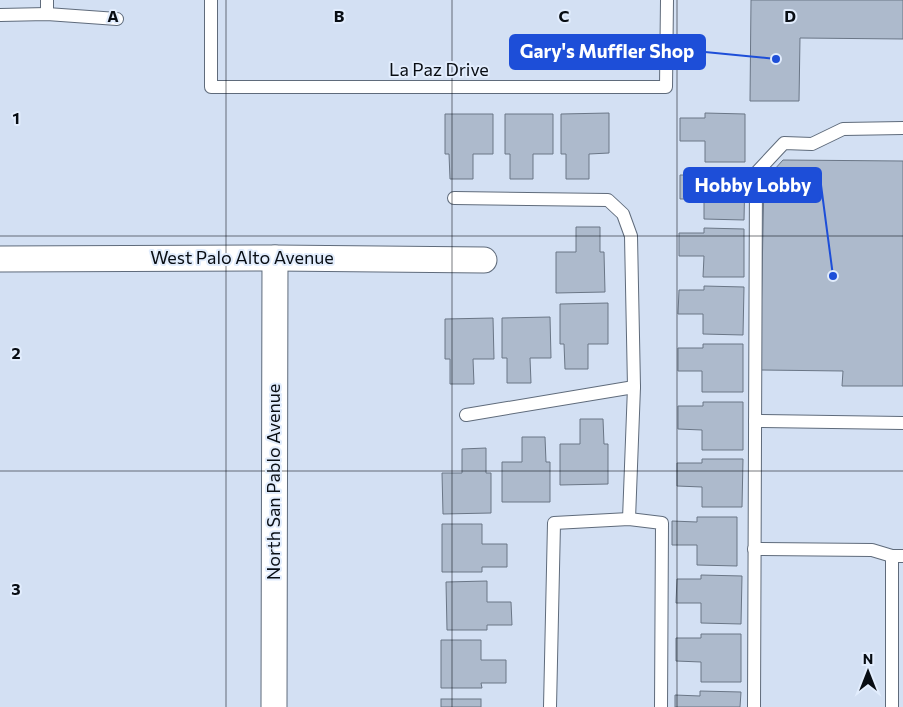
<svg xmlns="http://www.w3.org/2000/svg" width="903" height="707" viewBox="0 0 903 707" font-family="Commissioner,sans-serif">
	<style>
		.building { fill: #adbacc; stroke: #6a7686 }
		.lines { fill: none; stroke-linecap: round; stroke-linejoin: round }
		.service-casing { stroke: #5f6b7b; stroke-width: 14 }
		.minor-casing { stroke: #5f6b7b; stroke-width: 27 }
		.service { stroke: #fff; stroke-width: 12 }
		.minor { stroke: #fff; stroke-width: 25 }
		.grid { fill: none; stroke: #080d13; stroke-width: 1; stroke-opacity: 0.55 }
		.labels { text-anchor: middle; stroke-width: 4; stroke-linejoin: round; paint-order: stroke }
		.street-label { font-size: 18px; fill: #080d13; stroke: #e2edfd }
		.grid-label { font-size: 16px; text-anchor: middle; font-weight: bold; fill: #080d13; stroke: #e2edfd; stroke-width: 4; stroke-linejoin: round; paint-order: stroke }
		.leader { fill: none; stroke: #1d4ed8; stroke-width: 2 }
		.callout-dot { fill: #1d4ed8; stroke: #e2edfd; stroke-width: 2 }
		.callout { fill: #1d4ed8; stroke: #1d4ed8; stroke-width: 2 }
		.callout-label { font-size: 19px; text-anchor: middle; font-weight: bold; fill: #fff }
	</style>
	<rect width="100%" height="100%" fill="#d3e0f3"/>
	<g class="building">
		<path d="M751,0H903V39L800,38L799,101H750Z"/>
		<path d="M609,113V153L589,154V179H566V154H561V114Z"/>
		<path d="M705,113L745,114V162H705V141H680V118H705Z"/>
		<path d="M445,114H493V154H473V179H450L449,154H445Z"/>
		<path d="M505,114H553V154H533V179H510V154H505Z"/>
		<path d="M783,160L903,161V386H842L843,371L760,370L764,181Z"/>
		<path d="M705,171L745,172L744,220L704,219V199H680V175H705Z"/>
		<path d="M576,227H600V252H604L605,292L556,293V252H576Z"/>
		<path d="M704,228L744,229V277H703L704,256H679V233H704Z"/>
		<path d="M704,286L744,287L743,335L703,334V314H678L679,290H704Z"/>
		<path d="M608,303V344H588V369H565L564,344H560V304Z"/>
		<path d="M550,317L551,358H530L531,383H507V358H502V318Z"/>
		<path d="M493,318L494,359H473L474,384H450V359H445V319Z"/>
		<path d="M703,344H743V392H702V371H678V348H703Z"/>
		<path d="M703,402H743V450H702V430L678,429V406H703Z"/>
		<path d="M580,419H603L604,444H608V484L560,485V444H580Z"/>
		<path d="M522,437H545L546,462H550V502H502V462H522Z"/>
		<path d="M486,448V473H491V513L443,514L442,473H462V449Z"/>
		<path d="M702,459H743L742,507H702V487L677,486V463H702Z"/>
		<path d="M697,517H737V566L697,565V545H672V521L697,522Z"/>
		<path d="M442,524H482V544H507V567H482V572H442Z"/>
		<path d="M701,575L742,576L741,624L701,623V603H676L677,579H701Z"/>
		<path d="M487,581V602H511L512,625H487V630H447L446,582Z"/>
		<path d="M701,634H741V682H701V662L676,661V638H701Z"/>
		<path d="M441,640H481V660H506V683H481L482,688H441Z"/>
		<path d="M700,691L741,692L740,707H675V695L700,696Z"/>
		<rect x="441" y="699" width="40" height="8"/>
	</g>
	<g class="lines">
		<defs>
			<g id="service">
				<path d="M47,0V14"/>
				<path d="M211,0V87H666L667,0"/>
				<path d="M0,15L47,14L117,19"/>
				<path d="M454,198L608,200L623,214L631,236L634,387L629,519"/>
				<path d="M466,415L634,387"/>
				<path d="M755,421L903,423"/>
				<path d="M754,549L872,550L892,556"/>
				<path d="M550,707L554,523L629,519L662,523L661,707"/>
				<path d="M754,707L756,173L784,143L812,144L843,129L903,128"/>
				<path d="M892,707V556H903"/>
			</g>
			<g id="minor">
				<path d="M0,259L275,258L484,260"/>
				<path d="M274,707L275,258"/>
			</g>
		</defs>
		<use href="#service" class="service-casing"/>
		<use href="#minor" class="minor-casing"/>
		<use href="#service" class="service"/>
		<use href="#minor" class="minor"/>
	</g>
	<path class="grid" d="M226,0V707M452,0V707M677,0V707M0,236H903M0,471H903"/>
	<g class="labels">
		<g class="street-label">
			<text x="439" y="76">La Paz Drive</text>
			<text x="242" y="264">West Palo Alto Avenue</text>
			<text transform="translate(274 482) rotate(-90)" y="6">North San Pablo Avenue</text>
		</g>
	</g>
	<g class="grid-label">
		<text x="113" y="22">A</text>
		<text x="339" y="22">B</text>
		<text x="564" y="22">C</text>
		<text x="790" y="22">D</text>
		<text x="16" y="124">1</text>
		<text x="16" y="359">2</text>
		<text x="16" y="595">3</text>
	</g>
	<path class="leader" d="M776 59L705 52M833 276L821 185"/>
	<g class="callout-dot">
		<circle cx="776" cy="59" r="5"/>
		<circle cx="833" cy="276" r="5"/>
	</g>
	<g class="callout">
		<rect x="510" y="35" width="195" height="34" rx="5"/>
		<rect x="684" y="168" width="137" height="34" rx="5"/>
	</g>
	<g class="callout-label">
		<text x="607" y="58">Gary's Muffler Shop</text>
		<text x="753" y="192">Hobby Lobby</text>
	</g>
	<g transform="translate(868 672)" stroke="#e2edfd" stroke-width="4" paint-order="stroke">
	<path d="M0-4L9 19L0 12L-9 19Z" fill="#080d13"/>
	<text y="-8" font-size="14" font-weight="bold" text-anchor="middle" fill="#080d13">N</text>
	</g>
</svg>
